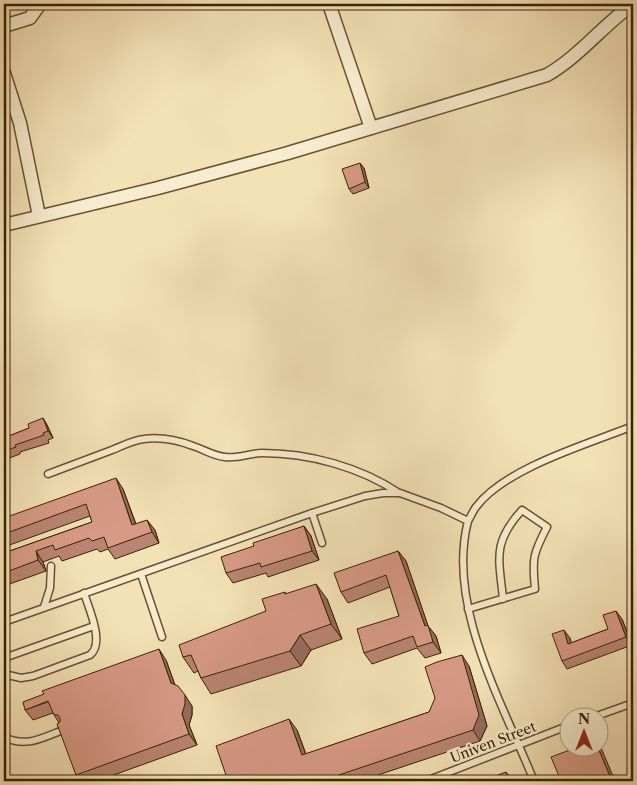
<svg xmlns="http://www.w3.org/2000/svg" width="637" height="785" viewBox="0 0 637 785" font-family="'Libre Caslon Text',serif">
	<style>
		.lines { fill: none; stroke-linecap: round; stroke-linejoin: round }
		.lane-casing { stroke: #68532e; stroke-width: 9 }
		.street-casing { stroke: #68532e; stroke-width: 15 }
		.lane { stroke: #f8ecd0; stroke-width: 6 }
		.street { stroke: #f8ecd0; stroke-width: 12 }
		.wall { fill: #ba8474; stroke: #392300 }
		.shaded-wall { fill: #976c5e; stroke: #392300 }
		.building { fill: #d89a87; stroke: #392300 }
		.labels { text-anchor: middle; stroke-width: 5; stroke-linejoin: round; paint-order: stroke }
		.street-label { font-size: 14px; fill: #392300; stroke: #f8ecd0 }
	</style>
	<rect width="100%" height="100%" fill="#f4e2b7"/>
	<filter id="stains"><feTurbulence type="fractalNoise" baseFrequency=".004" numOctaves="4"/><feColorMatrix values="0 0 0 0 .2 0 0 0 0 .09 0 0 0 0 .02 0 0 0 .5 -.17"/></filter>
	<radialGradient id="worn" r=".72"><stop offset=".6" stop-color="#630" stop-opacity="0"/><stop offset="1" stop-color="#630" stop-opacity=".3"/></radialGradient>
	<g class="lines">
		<defs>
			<g id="lane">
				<path d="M48,474C69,466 91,458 112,450C122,446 133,440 144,439C160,437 177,440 193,446C203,449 213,456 225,457C238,459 250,453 262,453C309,453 360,467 399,493"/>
				<path d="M312,513L322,543"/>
				<path d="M468,521C446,606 503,704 534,781"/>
				<path d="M141,574L162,637"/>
				<path d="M44,607L50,588L51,566"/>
				<path d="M468,609L535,589C532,558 533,554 547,527L522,510C492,543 499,558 503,599"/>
				<path d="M4,622L312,513L365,496L383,493H400L441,508L468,521C471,516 473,511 476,507C505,468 588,444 633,426"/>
				<path d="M4,658L94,626"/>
				<path d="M4,674L21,678L33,676L90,655C105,643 89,609 84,593"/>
				<path d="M591,718L633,703"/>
				<path d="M4,737C26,748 42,738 63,730"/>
				<path d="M426,781L570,725"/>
			</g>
			<g id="street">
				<path d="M329,4L371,128"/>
				<path d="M4,26L30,18L40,4"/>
				<path d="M4,73L20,123L39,216"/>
				<path d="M4,225L158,188L288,153L547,75C580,56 602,26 633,4"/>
			</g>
		</defs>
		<use href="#lane" class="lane-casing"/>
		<use href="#street" class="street-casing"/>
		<use href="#lane" class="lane"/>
		<use href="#street" class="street"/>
	</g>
	<g class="wall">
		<path d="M364,168L369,188L353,194L349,189Z"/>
		<path d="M43,418L47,425L53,438L48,440L49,443L20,452V454L4,460V438L29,428Z"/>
		<path d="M123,489L136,524L155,530L159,543L115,559L108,549L100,552L97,549L62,561L59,556L43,562L46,571L4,586V553L92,522L90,516L4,547V518Z"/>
		<path d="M304,526L311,536L319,560L268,577L266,573L233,583L226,573L254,546Z"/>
		<path d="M398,551L406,561L428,626L436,636L441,653L425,658L417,648L372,664L364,653L399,616L390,587L348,603L341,592Z"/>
		<path d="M285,592L286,594L327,599L342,639L311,650L301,666L211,694L201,678L198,671L194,673L183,657L266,611Z"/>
		<path d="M622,619L632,645L567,669L562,661L570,638L571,643L608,629Z"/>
		<path d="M166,660L175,685L192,706V715L189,725L197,745L97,781H80L76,775L59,723L53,713L33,720L25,710Z"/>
		<path d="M469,666L487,726L480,741L360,781H228L297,730L306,754L429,712Z"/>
	</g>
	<g class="shaded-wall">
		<path d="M360,163L364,168L369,188L365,182Z"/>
		<path d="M43,418L47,425L53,438L48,431Z"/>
		<path d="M116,478L123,489L140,536L132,525Z"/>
		<path d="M147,520L155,530L159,543L152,532Z"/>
		<path d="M304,526L311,536L319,560L312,551Z"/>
		<path d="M36,551L43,562L46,571L38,560Z"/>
		<path d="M398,551L406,561L428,626L436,636L441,653L433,642L425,626Z"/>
		<path d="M316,584L327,599L342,639L331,624Z"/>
		<path d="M616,611L622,619L632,645L626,637Z"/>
		<path d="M564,630L570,638L574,652L568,644Z"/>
		<path d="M300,635L311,650L301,666L290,651Z"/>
		<path d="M159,649L166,660L178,694L171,683Z"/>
		<path d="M462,655L469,666L487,726L480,741L473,730Z"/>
		<path d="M185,695L192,706V715L189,725L197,745L189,734L182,714Z"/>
		<path d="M289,719L297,730L310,766L302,755Z"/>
		<path d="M600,747L602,750L615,781H612L598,748H600Z"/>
		<path d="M506,772L513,781H510Z"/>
	</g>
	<g class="building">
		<path d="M360,163L365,182L349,189L342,169Z"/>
		<path d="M43,418L48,431L43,433L44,435L15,445L16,447L4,451V438L29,428L28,424Z"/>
		<path d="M116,478L132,525L147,520L152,532L108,548L104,537L92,541L89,538L55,550L53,545L36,551L38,560L4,573V553L92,522L86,504L4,534V518Z"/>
		<path d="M304,526L312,551L261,567L260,563L226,573L221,557L254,546L253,543Z"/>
		<path d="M398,551L425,626L428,625L433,642L417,647L413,636L364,653L357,629L399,616L386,575L341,592L334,573Z"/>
		<path d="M316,584L331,624L300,635L290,651L201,678L191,655L183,657L179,645L266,611L262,599L285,592V594Z"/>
		<path d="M616,611L626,637L562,661L552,634L564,630L568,644L608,629L603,615Z"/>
		<path d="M159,649L171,683L178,686L185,695V704L182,714L189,734L76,775L57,724L60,722V718L58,715H54L48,701L25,710L23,702L44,694L42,691Z"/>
		<path d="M462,655L479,715L473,730L321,781H228L216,746L289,719L302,755L429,712L435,698L425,667L437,662Z"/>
		<path d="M633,737V750L629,739Z"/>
		<path d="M575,748H598L612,781H561L551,757Z"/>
		<path d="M506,772L510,781H482Z"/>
	</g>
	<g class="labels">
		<g class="street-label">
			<text transform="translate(493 742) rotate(-21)" y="5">Univen Street</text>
		</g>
	</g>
	<rect width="637" height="785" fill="none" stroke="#f4e2b7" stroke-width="20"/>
	<rect x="5" y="5" width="627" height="775" fill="none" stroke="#392300" stroke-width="2.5"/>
	<rect x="10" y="10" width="617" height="765" fill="none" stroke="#392300"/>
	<g transform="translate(584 732)"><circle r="24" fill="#f8ecd0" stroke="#ac9c7d"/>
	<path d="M0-4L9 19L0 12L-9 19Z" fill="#8f2418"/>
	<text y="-8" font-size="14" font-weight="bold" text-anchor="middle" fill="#392300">N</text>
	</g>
	<rect width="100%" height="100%" filter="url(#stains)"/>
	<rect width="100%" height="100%" fill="url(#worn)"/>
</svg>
